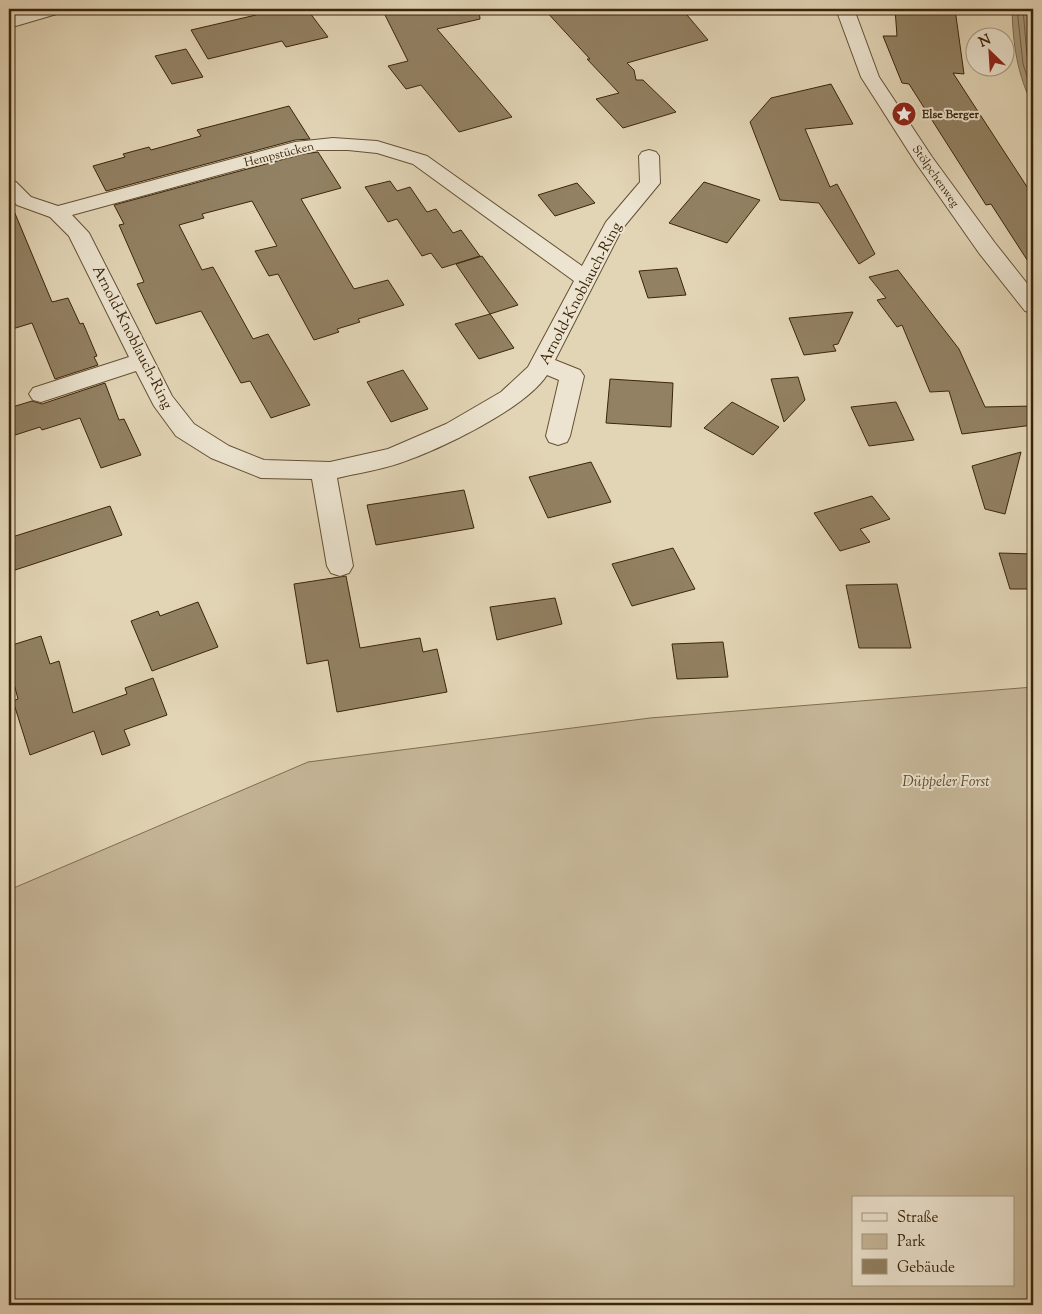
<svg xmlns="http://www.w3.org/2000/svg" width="1042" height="1314" viewBox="0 0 1042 1314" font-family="'Sorts Mill Goudy',serif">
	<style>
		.green { fill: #c6b799; stroke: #806e51; fill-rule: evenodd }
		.water { fill: #a9997b; stroke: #7d6b4d }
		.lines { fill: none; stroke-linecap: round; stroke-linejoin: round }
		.shore { stroke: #725f42; stroke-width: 1 }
		.building { fill: #928163; stroke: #3b2509 }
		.minor-casing { stroke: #655134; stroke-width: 2 }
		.minor { fill: #ece4d0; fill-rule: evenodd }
		.labels { text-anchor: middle; stroke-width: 4; stroke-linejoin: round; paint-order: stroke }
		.far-poi-label { font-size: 12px; font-weight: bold; fill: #3b2509; stroke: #ece4d0; text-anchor: start }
		.far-street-label { font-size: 12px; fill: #3b2509; stroke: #ece4d0 }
		.street-label { font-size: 15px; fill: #3b2509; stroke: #ece4d0 }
		.park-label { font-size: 15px; font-style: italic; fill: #5e4a2d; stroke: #ece4d0 }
	</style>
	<rect width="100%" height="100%" fill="#e2d5b6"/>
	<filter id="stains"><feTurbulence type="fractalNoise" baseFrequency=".004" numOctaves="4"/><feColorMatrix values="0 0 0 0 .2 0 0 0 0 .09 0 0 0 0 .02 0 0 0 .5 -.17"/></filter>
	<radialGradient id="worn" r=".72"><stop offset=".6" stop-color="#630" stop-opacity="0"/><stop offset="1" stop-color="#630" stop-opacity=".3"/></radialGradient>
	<path class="green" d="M1033,687V1305H9V890L308,762L650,718ZM853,1198H1013V1285H853Z"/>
	<path class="water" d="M1012,9H1033V106C1017,74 1013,44 1012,9Z"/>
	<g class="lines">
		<g class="shore">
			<path d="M1017,9L1023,64L1033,95"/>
			<path d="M1023,9L1027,56L1033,81"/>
		</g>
	</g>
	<g class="building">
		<path d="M252,9H307L328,37L286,47L282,41L208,59L191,30L256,15Z"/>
		<path d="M382,9H479L480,19L437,29L512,117L459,132L421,85L406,89L388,66L408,61Z"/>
		<path d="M544,9H682L708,40L627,63L634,70L636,80H643L676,112L623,128L596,99L619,93L587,59H590Z"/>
		<path d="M895,9H955L964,74L953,73L1033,196V269L991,204L986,205L909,84L902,83L883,36H897Z"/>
		<path d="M186,49L203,77L172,84L155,56Z"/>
		<path d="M831,84L853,124L805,129L830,187L837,184L875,254L859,264L819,203L780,200L750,122L771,98Z"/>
		<path d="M289,106L310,139L295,140L106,191L93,166L125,157L123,154L149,147L151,150L201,136L197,130Z"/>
		<path d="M318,152L341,188L301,199L354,289L388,280L404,305L358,319L360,322L337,329L339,332L314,340L278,274L269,276L255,251L277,246L252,201L202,214L204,218L179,225L202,270L213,267L253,339L268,334L310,405L271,418L250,381L241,383L201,311L156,324L137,284L144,282L119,225L124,224L114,205L303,154Z"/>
		<path d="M390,181L397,191L410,187L427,212L436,209L453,233L461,230L480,256L442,268L431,253L422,256L397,219L388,222L365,187Z"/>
		<path d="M704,182L760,200L727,243L669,223Z"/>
		<path d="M577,183L595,203L555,216L538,195Z"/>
		<path d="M9,199L52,302L68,298L80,324L83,323L97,356L94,357L98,365L55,379L32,323L9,330Z"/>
		<path d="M482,256L518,305L490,314L456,264Z"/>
		<path d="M677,268L686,295L648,298L639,271Z"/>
		<path d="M898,270L959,349L985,407L1033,406V425L962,434L949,391L930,392L902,325L897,327L877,300L886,298L869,277Z"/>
		<path d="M853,312L838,344L833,345L836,351L804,355L789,318Z"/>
		<path d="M490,314L514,348L479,359L455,324Z"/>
		<path d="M403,370L428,409L391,422L367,382Z"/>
		<path d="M798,377L805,400L784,422L771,379Z"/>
		<path d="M610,379L673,383L671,427L606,423Z"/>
		<path d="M105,383L119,420L124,419L141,455L101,468L80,418L42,430L40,427L9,437V408L32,401L42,404Z"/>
		<path d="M732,402L779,427L753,455L704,428Z"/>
		<path d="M896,402L914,440L869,446L851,407Z"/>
		<path d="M1021,452L1005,514L985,509L972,466Z"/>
		<path d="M591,462L611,502L548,518L529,477Z"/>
		<path d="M464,490L474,528L376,545L367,505Z"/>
		<path d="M872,496L890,519L860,529L870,542L840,551L814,513Z"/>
		<path d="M110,506L122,535L9,572V538Z"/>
		<path d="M673,548L695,589L632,606L612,564Z"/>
		<path d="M999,553L1033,554V589H1010Z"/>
		<path d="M346,576L360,648L420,638L423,652L437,649L447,692L337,712L328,660L307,664L294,584Z"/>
		<path d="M897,584L911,648H859L846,585Z"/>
		<path d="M555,598L562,624L497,640L490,607Z"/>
		<path d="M198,602L218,647L152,671L131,621L158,611L160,616Z"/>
		<path d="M41,636L50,664L59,661L73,713L127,694L125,688L153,678L167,715L124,730L130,745L102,755L94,731L30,755L13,701L18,699L9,665V646Z"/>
		<path d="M723,642L728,677L677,679L672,644Z"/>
	</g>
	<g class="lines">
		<defs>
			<g id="minor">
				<path d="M36,9H63L60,13L9,28V17Z"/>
				<path d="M836,9H854L879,77L932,157L995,243L1033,291V313L1025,311L979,253L916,163L861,77Z"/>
				<path d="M333,138L377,141L427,156L582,266L606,222L640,182L639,156L642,152L649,150L656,152L659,156L660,183L622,229L555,360L580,370L584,376L570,436L567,442L558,445L549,442L546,436L559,380L547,375C525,409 439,450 400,463C380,470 358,473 337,478L353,566L349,573L340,576L331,573L327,566L312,479L261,478L211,458L176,436L154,406L136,371L41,402L33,400L29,394L33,388L129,357L69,236L50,217L17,205L9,197V180L16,182L31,197L58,206L295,142ZM318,150H348L377,153L413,164L574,281L528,367L501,392L446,424L388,449L330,462L264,460L229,446L194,424L172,396L89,233L72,215L303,152Z"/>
			</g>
		</defs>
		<use href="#minor" class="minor-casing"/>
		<use href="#minor" class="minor"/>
	</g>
	<defs>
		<symbol id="sight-disc" viewBox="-11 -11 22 22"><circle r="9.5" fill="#8f2418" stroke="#ece4d0"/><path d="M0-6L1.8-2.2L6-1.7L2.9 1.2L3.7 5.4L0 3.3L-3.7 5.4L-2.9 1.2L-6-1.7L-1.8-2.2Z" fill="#fff"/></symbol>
	</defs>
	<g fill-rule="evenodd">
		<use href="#sight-disc" x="890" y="100" width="28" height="28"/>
	</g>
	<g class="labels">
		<g class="far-poi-label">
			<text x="922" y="118">Else Berger</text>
		</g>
		<g class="far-street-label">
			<text transform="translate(279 154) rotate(-14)" y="4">Hempstücken</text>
			<text transform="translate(936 176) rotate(55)" y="4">Stölpchenweg</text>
		</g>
		<g class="street-label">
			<text transform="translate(580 293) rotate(-62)" y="5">Arnold-Knoblauch-Ring</text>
			<text transform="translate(133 337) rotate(63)" y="5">Arnold-Knoblauch-Ring</text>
		</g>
		<g class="park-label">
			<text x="946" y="786">Düppeler Forst</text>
		</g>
	</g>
	<rect width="1042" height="1314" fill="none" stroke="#e2d5b6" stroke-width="30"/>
	<rect x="10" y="10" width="1022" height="1294" fill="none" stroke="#3b2509" stroke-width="2.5"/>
	<rect x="15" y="15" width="1012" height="1284" fill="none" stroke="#3b2509"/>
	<rect x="852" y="1196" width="162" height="90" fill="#ece4d0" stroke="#a59880"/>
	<rect x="862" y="1213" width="25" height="8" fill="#ece4d0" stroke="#a59880"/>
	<text x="897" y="1222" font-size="15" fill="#3b2509">Straße</text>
	<rect x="862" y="1234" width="25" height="15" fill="#c6b799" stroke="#a59880"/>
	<text x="897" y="1246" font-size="15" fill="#3b2509">Park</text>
	<rect x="862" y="1259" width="25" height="15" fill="#928163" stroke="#a59880"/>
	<text x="897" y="1272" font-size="15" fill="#3b2509">Gebäude</text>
	<g transform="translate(990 52) rotate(335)"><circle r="24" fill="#ece4d0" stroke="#a59880"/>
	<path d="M0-4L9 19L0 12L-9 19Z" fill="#8f2418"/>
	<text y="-8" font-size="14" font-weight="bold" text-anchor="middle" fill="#3b2509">N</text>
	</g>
	<rect width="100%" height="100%" filter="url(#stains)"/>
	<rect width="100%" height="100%" fill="url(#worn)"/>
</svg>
